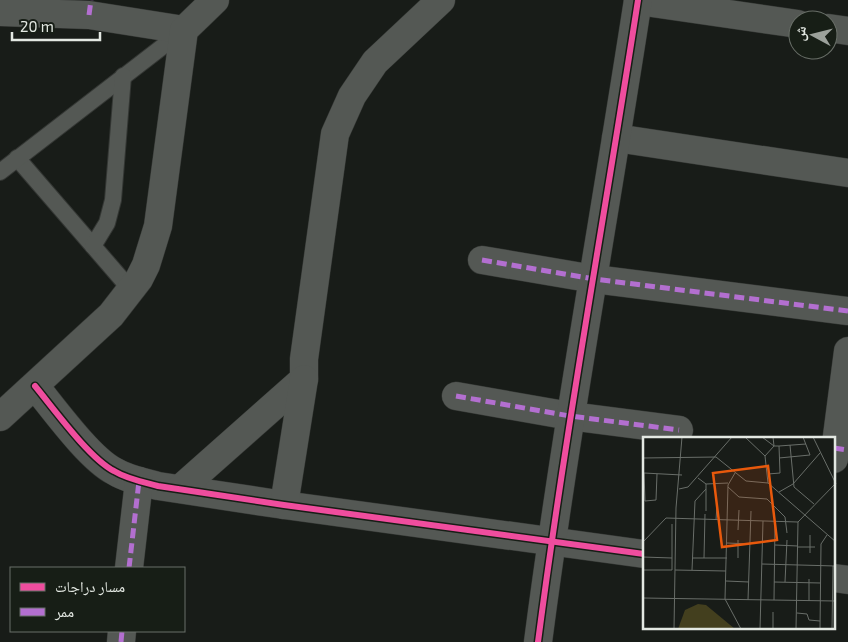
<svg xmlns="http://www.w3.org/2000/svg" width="848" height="642" viewBox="0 0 848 642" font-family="'Exo 2','Noto Naskh Arabic',sans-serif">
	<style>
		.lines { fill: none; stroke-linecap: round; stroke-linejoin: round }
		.lane-casing { stroke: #343734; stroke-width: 18 }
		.street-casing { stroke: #343734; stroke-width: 29 }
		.lane { stroke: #545854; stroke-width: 16 }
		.street { stroke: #545854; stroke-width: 28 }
		.quiet { stroke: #b36fd0; stroke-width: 5; stroke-dasharray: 10 5; stroke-linecap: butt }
		.cycleway-casing { stroke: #171e16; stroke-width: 9 }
		.cycleway { stroke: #ef4d9e; stroke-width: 6 }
		.inset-road { fill: none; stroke: #696e69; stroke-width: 1 }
		.view { fill: #e8590c; fill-opacity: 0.15; stroke: #e8590c; stroke-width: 2.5 }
		.inset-edge { fill: none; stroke: #e3e8e2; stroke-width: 2.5 }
	</style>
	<rect width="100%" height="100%" fill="#181c18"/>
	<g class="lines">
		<defs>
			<g id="lane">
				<path d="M17,158L131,290"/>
				<path d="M0,172L184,30"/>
				<path d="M93,246L107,223L113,200L123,76"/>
			</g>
			<g id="street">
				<path d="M638,1L798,24"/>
				<path d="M0,12L89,15L184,30"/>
				<path d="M828,28L848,31"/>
				<path d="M616,138L848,173"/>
				<path d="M482,260L594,279L848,311"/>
				<path d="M35,386C54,409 89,458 114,471C127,479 143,482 158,486L284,505L644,554"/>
				<path d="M456,396L570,416L679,430"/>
				<path d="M0,417L111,315L139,279L146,265L158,226L184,30L215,0"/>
				<path d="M834,459L848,351"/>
				<path d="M181,488L304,379V359L335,134L352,96L375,62L441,0"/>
				<path d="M284,505L304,379"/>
				<path d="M129,568L139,481"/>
				<path d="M834,578L848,580"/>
				<path d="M121,642L122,631"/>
				<path d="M538,642C566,427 605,214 638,0"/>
			</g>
		</defs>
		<use href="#lane" class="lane-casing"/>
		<use href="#street" class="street-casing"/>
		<use href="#lane" class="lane"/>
		<use href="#street" class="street"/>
		<g class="quiet">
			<path d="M89,15L91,0"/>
			<path d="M482,260L594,279L848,311"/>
			<path d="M456,396L570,416L679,430"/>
			<path d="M834,448L848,450"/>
			<path d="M129,568L139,481"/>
			<path d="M121,642L122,631"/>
		</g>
		<defs>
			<g id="cycleway">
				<path d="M35,386C54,409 89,458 114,471C127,479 143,482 158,486L284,505L644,554"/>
				<path d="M538,642C566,427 605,214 638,0"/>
			</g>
		</defs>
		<use href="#cycleway" class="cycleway-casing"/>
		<use href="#cycleway" class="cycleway"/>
	</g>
	<g transform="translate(643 437)">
		<rect width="192" height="192" fill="#181c18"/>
		<path d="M55,167L63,168L92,192H35L42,173Z" fill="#433f1e"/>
		<path class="inset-road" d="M102,0L122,19L125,46M119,0L131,9H136L137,36L125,37M170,0L193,47M147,8L151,50L171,67M136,9L163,7M122,19L131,9L130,0M0,21L73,20L103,44L125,46L193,105M136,21L167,18L160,0M1,36L2,64L13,63L14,37M1,36L39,38M92,36L85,48L82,162L98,192M55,41L63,47L85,46M85,50L96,60L124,62L142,80L144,96M36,52L45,50L89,0M136,55L150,47L177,16M63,74V52M73,83L74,68M95,93L96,73M0,105L23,81L155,85L193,46M84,106L107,107M132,108L155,109M155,110H172M167,116V98M0,120L29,121M50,121H84M61,121L62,77M95,121V103M119,127L193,129M0,133H29V87M32,133L83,134M49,133L52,64L63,52V47M83,144L106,145M131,145L178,146M142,145L144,103M0,161L193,164M105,163L108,74M131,163L132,85M166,164V142M154,176L164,177L166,183L177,184M31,192L33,71L39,0M117,192L120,84M130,192V175M153,192L155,85M177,192L178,107L184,98M189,192L190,129"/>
		<path class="view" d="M125,29L134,103L79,110L70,36Z"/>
		<rect width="192" height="192" class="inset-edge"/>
	</g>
	<rect x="10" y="567" width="175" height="65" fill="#171e16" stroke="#696f68"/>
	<rect x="20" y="583" width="25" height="8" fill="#ef4d9e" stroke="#696f68"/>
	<text x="55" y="592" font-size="15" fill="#e3e8e2">مسار دراجات</text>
	<rect x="20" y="608" width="25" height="8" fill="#b36fd0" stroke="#696f68"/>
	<text x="55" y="617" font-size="15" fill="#e3e8e2">ممر</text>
	<g transform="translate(813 35) rotate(277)"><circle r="24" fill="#171e16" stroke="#696f68"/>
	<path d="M0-4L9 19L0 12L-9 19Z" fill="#9ca19b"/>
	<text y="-8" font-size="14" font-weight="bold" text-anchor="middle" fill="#e3e8e2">ش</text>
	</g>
	<path d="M12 32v8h88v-8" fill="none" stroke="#e3e8e2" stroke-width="2.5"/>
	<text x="20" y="32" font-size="15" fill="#e3e8e2" stroke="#171e16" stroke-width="4" paint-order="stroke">20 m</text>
</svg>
